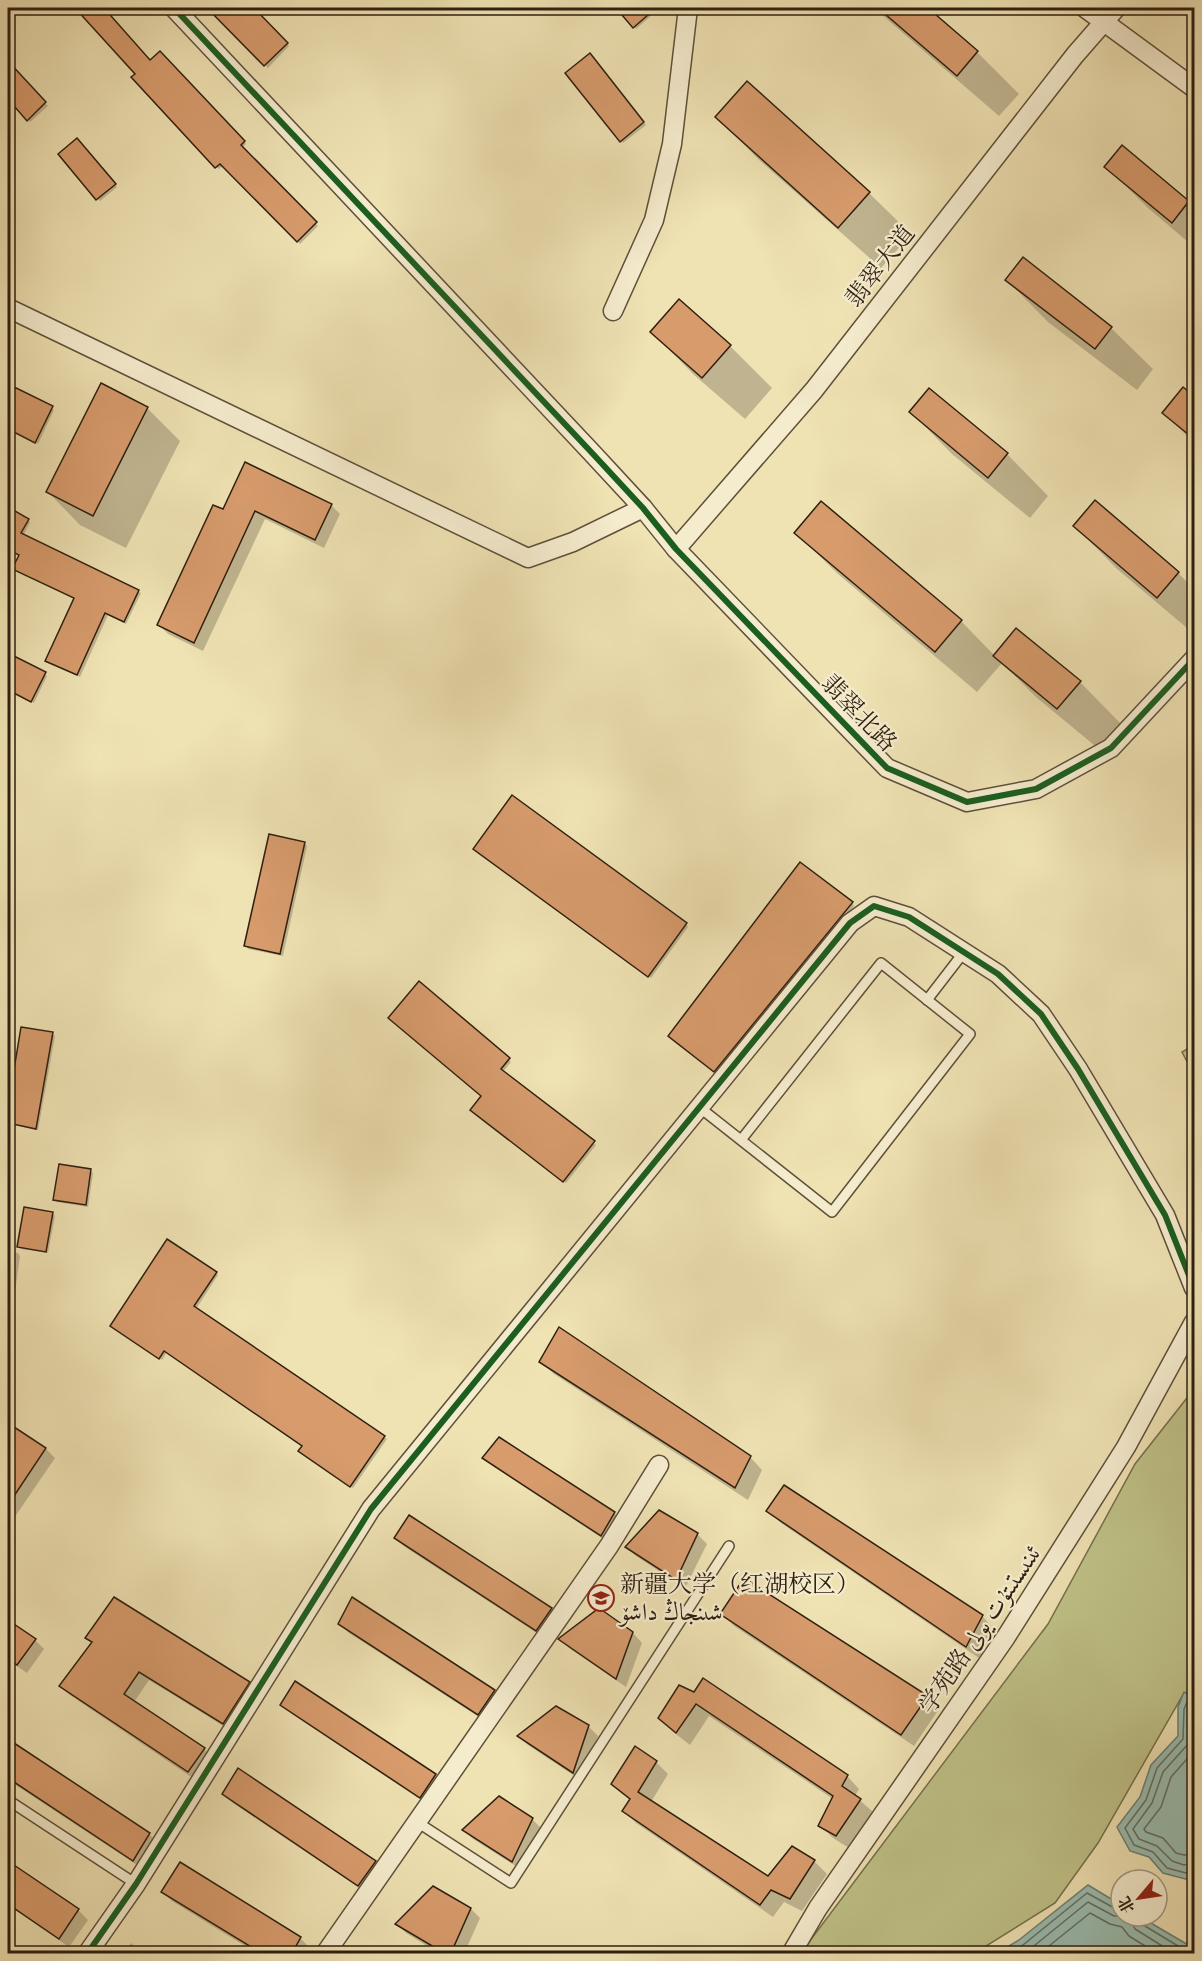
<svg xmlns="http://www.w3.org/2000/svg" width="1202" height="1961" viewBox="0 0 1202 1961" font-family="'IM FELL English',Amiri,'Noto Serif SC',serif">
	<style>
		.green { fill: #bfc288; stroke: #76704c; stroke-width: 1.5 }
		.water { fill: #9abdb1; stroke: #6f7e71; stroke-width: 1.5 }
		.shadow { fill: #0003 }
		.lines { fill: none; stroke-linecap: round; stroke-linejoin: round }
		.shore { stroke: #646e60; stroke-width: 1.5 }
		.building { fill: #d79b6c; stroke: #2e1f10; stroke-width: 1.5 }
		.service-casing { stroke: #5e5039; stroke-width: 12 }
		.minor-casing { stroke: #5e5039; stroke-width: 21 }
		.service { stroke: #f5ecce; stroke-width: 9 }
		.minor { stroke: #f5ecce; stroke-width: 18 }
		.cycleway-casing { stroke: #f5ecce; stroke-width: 10 }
		.cycleway { stroke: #1b5e20; stroke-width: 6 }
		.labels { text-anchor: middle; stroke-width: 4.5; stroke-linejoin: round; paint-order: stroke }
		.street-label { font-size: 24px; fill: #2e1f10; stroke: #f5ecce }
		.poi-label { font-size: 24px; fill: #2e1f10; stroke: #f5ecce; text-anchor: start }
	</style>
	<rect width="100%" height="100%" fill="#efe2b3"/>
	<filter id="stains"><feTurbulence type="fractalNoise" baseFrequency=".00333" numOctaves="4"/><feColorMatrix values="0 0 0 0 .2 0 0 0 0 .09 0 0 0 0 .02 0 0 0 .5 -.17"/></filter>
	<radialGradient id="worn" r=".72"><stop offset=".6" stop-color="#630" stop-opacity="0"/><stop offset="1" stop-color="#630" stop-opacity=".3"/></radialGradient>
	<g class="green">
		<path d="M1194,1045V1075L1182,1052Z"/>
		<path d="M1194,1389V1696L1184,1693L1098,1843L1055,1903L975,1953L800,1954L1048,1624L1135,1464Z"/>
	</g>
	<g class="water">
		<path d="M1184,1692L1194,1698V1874L1189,1880L1163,1873L1149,1857L1130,1851L1117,1827L1140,1797L1151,1765L1178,1736V1707Z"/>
		<path d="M1088,1885L1121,1905V1916H1139L1190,1946V1953H997L1019,1940Z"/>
	</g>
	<g class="shadow">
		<path d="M77,8H102L151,62L163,55L246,144L242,148L318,226L300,244L224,165L219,169L216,167L133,78L137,74Z"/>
		<path d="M209,8H252L289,46L268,68Z"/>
		<path d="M618,8H660L636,29Z"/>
		<path d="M874,8H926L977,52L1019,94L999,116Z"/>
		<path d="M592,58L646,125L623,143L621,141Z"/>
		<path d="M9,65L48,106L30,122L8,97V67Z"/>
		<path d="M747,83L869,193L911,234L881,268L758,159L717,117Z"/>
		<path d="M80,142L117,187L100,201L60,154Z"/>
		<path d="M1122,147L1194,209V247L1148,208L1106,166Z"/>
		<path d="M1007,280L1111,328L1153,369L1137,390L1048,322Z"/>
		<path d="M679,301L730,346L772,388L745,419L693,374L652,332Z"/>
		<path d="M8,386L54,410L38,444L8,429Z"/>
		<path d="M1184,389L1194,398V443L1164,413Z"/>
		<path d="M147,408L180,441L126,548L80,525L48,492Z"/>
		<path d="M911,412L1007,454L1048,496L1030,518L952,454Z"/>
		<path d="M331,505L340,514L324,548L265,519L203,651L168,634L159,625L223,511Z"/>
		<path d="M8,509L30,522L23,536L141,593L126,624L108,615L80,677L50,663L75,599L14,569L20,556L8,549Z"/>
		<path d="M1075,526L1178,573L1194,589V634L1116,568Z"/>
		<path d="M796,533L961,621L995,656L1080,682L1121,724L1100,750L1036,697L1002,663L977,692L838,574Z"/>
		<path d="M9,656L47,676L34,703L8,690V659Z"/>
		<path d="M304,843L307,846L283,956L248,949L246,946Z"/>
		<path d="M477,851L686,924L688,927L651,978Z"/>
		<path d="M852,903L854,906L717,1073L672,1039Z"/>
		<path d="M419,984L511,1062L503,1072L596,1145L566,1183L475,1112L483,1096Z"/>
		<path d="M23,1028L52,1034L55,1036L38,1130L8,1124V1115Z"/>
		<path d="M90,1171L93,1173L88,1207L57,1202L55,1200Z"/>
		<path d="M52,1213L55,1216L48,1253L21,1249L19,1246Z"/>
		<path d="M8,1251L18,1253L20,1256L15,1292L8,1290Z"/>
		<path d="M216,1273L218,1275L196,1309L387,1439L353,1488L303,1454L304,1446L167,1352L162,1360L114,1328Z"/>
		<path d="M541,1362L750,1457L762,1470L748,1500L554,1374Z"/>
		<path d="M8,1424L46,1449L55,1458L8,1527Z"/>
		<path d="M484,1458L614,1513L623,1522L611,1544L494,1467Z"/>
		<path d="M768,1511L982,1616L994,1629L979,1658L781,1523Z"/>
		<path d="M409,1517L551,1609L561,1618L546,1639L405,1547L395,1538Z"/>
		<path d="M697,1534L707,1544L685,1588L636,1556L627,1547Z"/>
		<path d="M599,1610L633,1633L642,1643L626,1687L569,1648L561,1639Z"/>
		<path d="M722,1614L927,1697L939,1709L914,1746L734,1626Z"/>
		<path d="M8,1621L35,1640L44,1649L27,1673L8,1660Z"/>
		<path d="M340,1624L494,1691L503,1700L488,1723L349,1633Z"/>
		<path d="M87,1638L249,1683L258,1692L233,1732L149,1680L134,1702L204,1749L213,1758L197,1781L70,1695L61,1686L93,1644Z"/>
		<path d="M296,1684L436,1775L445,1785L430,1806L292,1714L282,1705Z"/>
		<path d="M680,1687L847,1776L859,1789L855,1796L873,1812L849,1848L833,1838L820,1825L833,1799L709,1716L690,1745L672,1731L660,1718Z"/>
		<path d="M588,1726L598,1736L582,1781L528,1745L519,1736Z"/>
		<path d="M15,1746L149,1834L159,1844L143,1869L8,1780V1756Z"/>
		<path d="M656,1762L668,1774L651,1802L768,1878L814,1861L827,1874L802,1911L784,1902L773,1917L636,1823L624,1811L631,1801L613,1784Z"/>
		<path d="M224,1794L375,1862L384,1871L368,1894L233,1803Z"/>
		<path d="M532,1819L541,1828L522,1870L473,1839L464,1830Z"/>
		<path d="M8,1863L79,1911L88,1920L69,1947L8,1905Z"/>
		<path d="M433,1888L471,1909L480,1918L464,1954H440L406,1933L397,1924Z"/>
		<path d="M162,1891L300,1938L309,1947L306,1954H258L172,1901Z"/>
		<path d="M131,1943L145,1954H124Z"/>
	</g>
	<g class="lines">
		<g class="shore">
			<path d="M1194,1703L1187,1702L1184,1709L1183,1739L1157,1768L1146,1800L1125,1828L1134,1845L1153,1852L1167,1868L1186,1873L1194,1870"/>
			<path d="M1194,1710L1192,1713L1189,1743L1163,1772L1152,1803L1133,1829L1139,1839L1157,1846L1172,1861L1184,1865L1194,1863"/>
			<path d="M1194,1751L1171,1777L1161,1807L1144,1829L1146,1832L1163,1838L1176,1853L1184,1855L1194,1854"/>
			<path d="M1128,1916L1135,1929L1175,1954"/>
			<path d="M1137,1916L1140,1923L1183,1949L1184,1954"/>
			<path d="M1009,1954L1023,1945L1087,1893L1116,1909H1121"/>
			<path d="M1024,1954L1088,1902L1114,1916H1125"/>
			<path d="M1039,1954L1090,1913L1110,1924L1122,1927L1129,1936L1158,1954"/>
		</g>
	</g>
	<g class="building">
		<path d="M75,8H104L150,60L160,51L245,141L241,145L317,222L297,242L220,164L215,168L131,77L135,74Z"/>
		<path d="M207,8H254L288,43L264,66Z"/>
		<path d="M616,8H656L633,28Z"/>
		<path d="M878,8H928L978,51L957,76Z"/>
		<path d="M590,53L644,122L620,142L565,73Z"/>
		<path d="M8,61L46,102L27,121L8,99Z"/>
		<path d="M747,81L870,192L838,228L715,117Z"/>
		<path d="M77,138L116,184L96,200L58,154Z"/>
		<path d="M1122,145L1189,201L1172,223L1104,167Z"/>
		<path d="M1023,257L1112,327L1095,349L1005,280Z"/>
		<path d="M679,299L731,345L702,378L650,332Z"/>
		<path d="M101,383L148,407L93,516L46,492Z"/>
		<path d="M8,384L53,406L35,443L8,429Z"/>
		<path d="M1183,387L1194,396V439L1162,413Z"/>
		<path d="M929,388L1008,453L988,478L909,412Z"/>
		<path d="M245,462L332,504L315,540L255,511L194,643L157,625L213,505L223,509Z"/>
		<path d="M1095,500L1179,572L1157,598L1073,526Z"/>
		<path d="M821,501L962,620L935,652L794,533Z"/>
		<path d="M8,507L29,519L21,533L139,590L124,622L105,613L77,675L45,661L74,598L12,569L19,555L11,551L8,558Z"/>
		<path d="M1016,628L1081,681L1057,709L993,656Z"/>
		<path d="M8,653L46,672L31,702L8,690Z"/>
		<path d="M512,795L687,923L648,977L473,849Z"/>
		<path d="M269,834L305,842L280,954L244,946Z"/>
		<path d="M800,862L853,902L714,1072L668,1036Z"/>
		<path d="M419,981L510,1058L501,1069L595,1141L563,1182L470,1110L481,1096L388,1018Z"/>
		<path d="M21,1027L53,1032L36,1129L8,1123V1106Z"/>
		<path d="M59,1164L91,1169L86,1205L53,1200Z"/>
		<path d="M24,1207L53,1212L46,1252L17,1247Z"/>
		<path d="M167,1239L217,1272L194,1306L385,1436L350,1487L298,1451L302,1446L164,1351L159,1359L110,1326Z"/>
		<path d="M559,1327L751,1456L735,1488L539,1362Z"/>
		<path d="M8,1423L46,1448L8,1505Z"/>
		<path d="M499,1437L615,1512L601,1536L482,1458Z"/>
		<path d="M784,1485L983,1615L966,1647L766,1511Z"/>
		<path d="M659,1510L698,1533L676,1580L625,1547Z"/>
		<path d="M409,1515L552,1608L536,1631L394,1538Z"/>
		<path d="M744,1578L928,1696L901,1735L720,1614Z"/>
		<path d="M114,1597L250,1682L223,1724L139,1672L124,1694L205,1748L188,1772L59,1686L92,1642L85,1638Z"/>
		<path d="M352,1597L495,1690L478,1715L338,1624Z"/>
		<path d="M599,1608L633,1632L616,1679L558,1639Z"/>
		<path d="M8,1620L36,1639L17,1665L8,1659Z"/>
		<path d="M703,1678L848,1775L842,1786L861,1799L836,1836L818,1826L833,1796L696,1704L676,1733L658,1718L679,1685L694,1692Z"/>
		<path d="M295,1681L436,1774L420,1798L280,1705Z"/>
		<path d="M556,1706L589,1725L573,1773L517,1736Z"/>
		<path d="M14,1743L150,1833L133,1861L8,1778V1753Z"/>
		<path d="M635,1746L657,1761L638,1792L768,1876L792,1846L815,1860L790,1899L771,1890L760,1905L622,1811L630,1799L611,1784Z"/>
		<path d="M238,1768L376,1861L358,1886L222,1794Z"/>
		<path d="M499,1796L533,1818L512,1862L462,1830Z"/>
		<path d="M8,1861L79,1909L59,1939L8,1904Z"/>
		<path d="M180,1862L301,1937L292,1953H261L161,1892Z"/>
		<path d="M433,1886L471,1908L451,1953H444L395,1924Z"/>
	</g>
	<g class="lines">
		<defs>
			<g id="service">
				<path d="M927,1000L964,952"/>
				<path d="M699,1107L832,1212L970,1034L881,963L741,1140"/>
				<path d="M8,1800L136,1884"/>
				<path d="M417,1822L511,1883L729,1546"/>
			</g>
			<g id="minor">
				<path d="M174,8L593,454L643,508L676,549L887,768L967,802L1036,789L1111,748L1194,659"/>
				<path d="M1085,8L1194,88"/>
				<path d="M8,308L528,558L573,542L643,508"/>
				<path d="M613,311L654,220L672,144L688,8"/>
				<path d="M676,549L814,390L1075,55L1116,8"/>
				<path d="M87,1954L136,1884L371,1509L850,923L874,906L909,917L998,974L1041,1014L1078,1069L1165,1215L1194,1288"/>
				<path d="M325,1954L609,1546L659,1465"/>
				<path d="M791,1954L818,1908L1006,1637L1126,1447L1194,1322"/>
			</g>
		</defs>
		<use href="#service" class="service-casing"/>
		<use href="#minor" class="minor-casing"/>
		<use href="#service" class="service"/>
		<use href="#minor" class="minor"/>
		<defs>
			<g id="cycleway">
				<path d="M174,8L593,454L643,508L676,549L887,768L967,802L1036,789L1111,748L1194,659"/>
				<path d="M87,1954L136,1884L371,1509L850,923L874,906L909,917L998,974L1041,1014L1078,1069L1165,1215L1194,1288"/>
			</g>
		</defs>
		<use href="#cycleway" class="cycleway-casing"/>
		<use href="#cycleway" class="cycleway"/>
	</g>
	<defs>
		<symbol id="university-ring" viewBox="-11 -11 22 22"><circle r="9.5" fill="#f5ecce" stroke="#8f2418" stroke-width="1.5"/><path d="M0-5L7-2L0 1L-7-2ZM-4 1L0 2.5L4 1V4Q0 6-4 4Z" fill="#8f2418"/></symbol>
	</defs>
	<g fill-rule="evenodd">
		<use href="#university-ring" x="586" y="1583" width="30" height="30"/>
	</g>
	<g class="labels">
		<g class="street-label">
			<text transform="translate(880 266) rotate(-52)" y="8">翡翠大道</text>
			<text transform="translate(859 713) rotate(46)" y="8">翡翠北路</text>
			<text transform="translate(980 1629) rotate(-56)" y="8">学苑路 ئىنىستىتۇت يولى</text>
		</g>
		<g class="poi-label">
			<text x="620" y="1592">新疆大学（红湖校区）<tspan x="620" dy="28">شىنجاڭ داشۆ</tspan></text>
		</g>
	</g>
	<rect width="1202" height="1961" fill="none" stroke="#efe2b3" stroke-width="30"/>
	<rect x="9" y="9" width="1184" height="1943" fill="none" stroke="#2e1f10" stroke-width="3"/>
	<rect x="15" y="15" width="1172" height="1931" fill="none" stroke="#2e1f10" stroke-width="1.5"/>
	<g transform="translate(1139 1898) rotate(241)"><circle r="28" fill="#f5ecce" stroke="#a59a82" stroke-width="1.5"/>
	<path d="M0-4.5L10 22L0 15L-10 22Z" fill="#8f2418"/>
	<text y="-9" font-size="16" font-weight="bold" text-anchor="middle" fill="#2e1f10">北</text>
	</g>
	<rect width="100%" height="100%" filter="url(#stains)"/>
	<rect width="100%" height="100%" fill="url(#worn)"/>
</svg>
